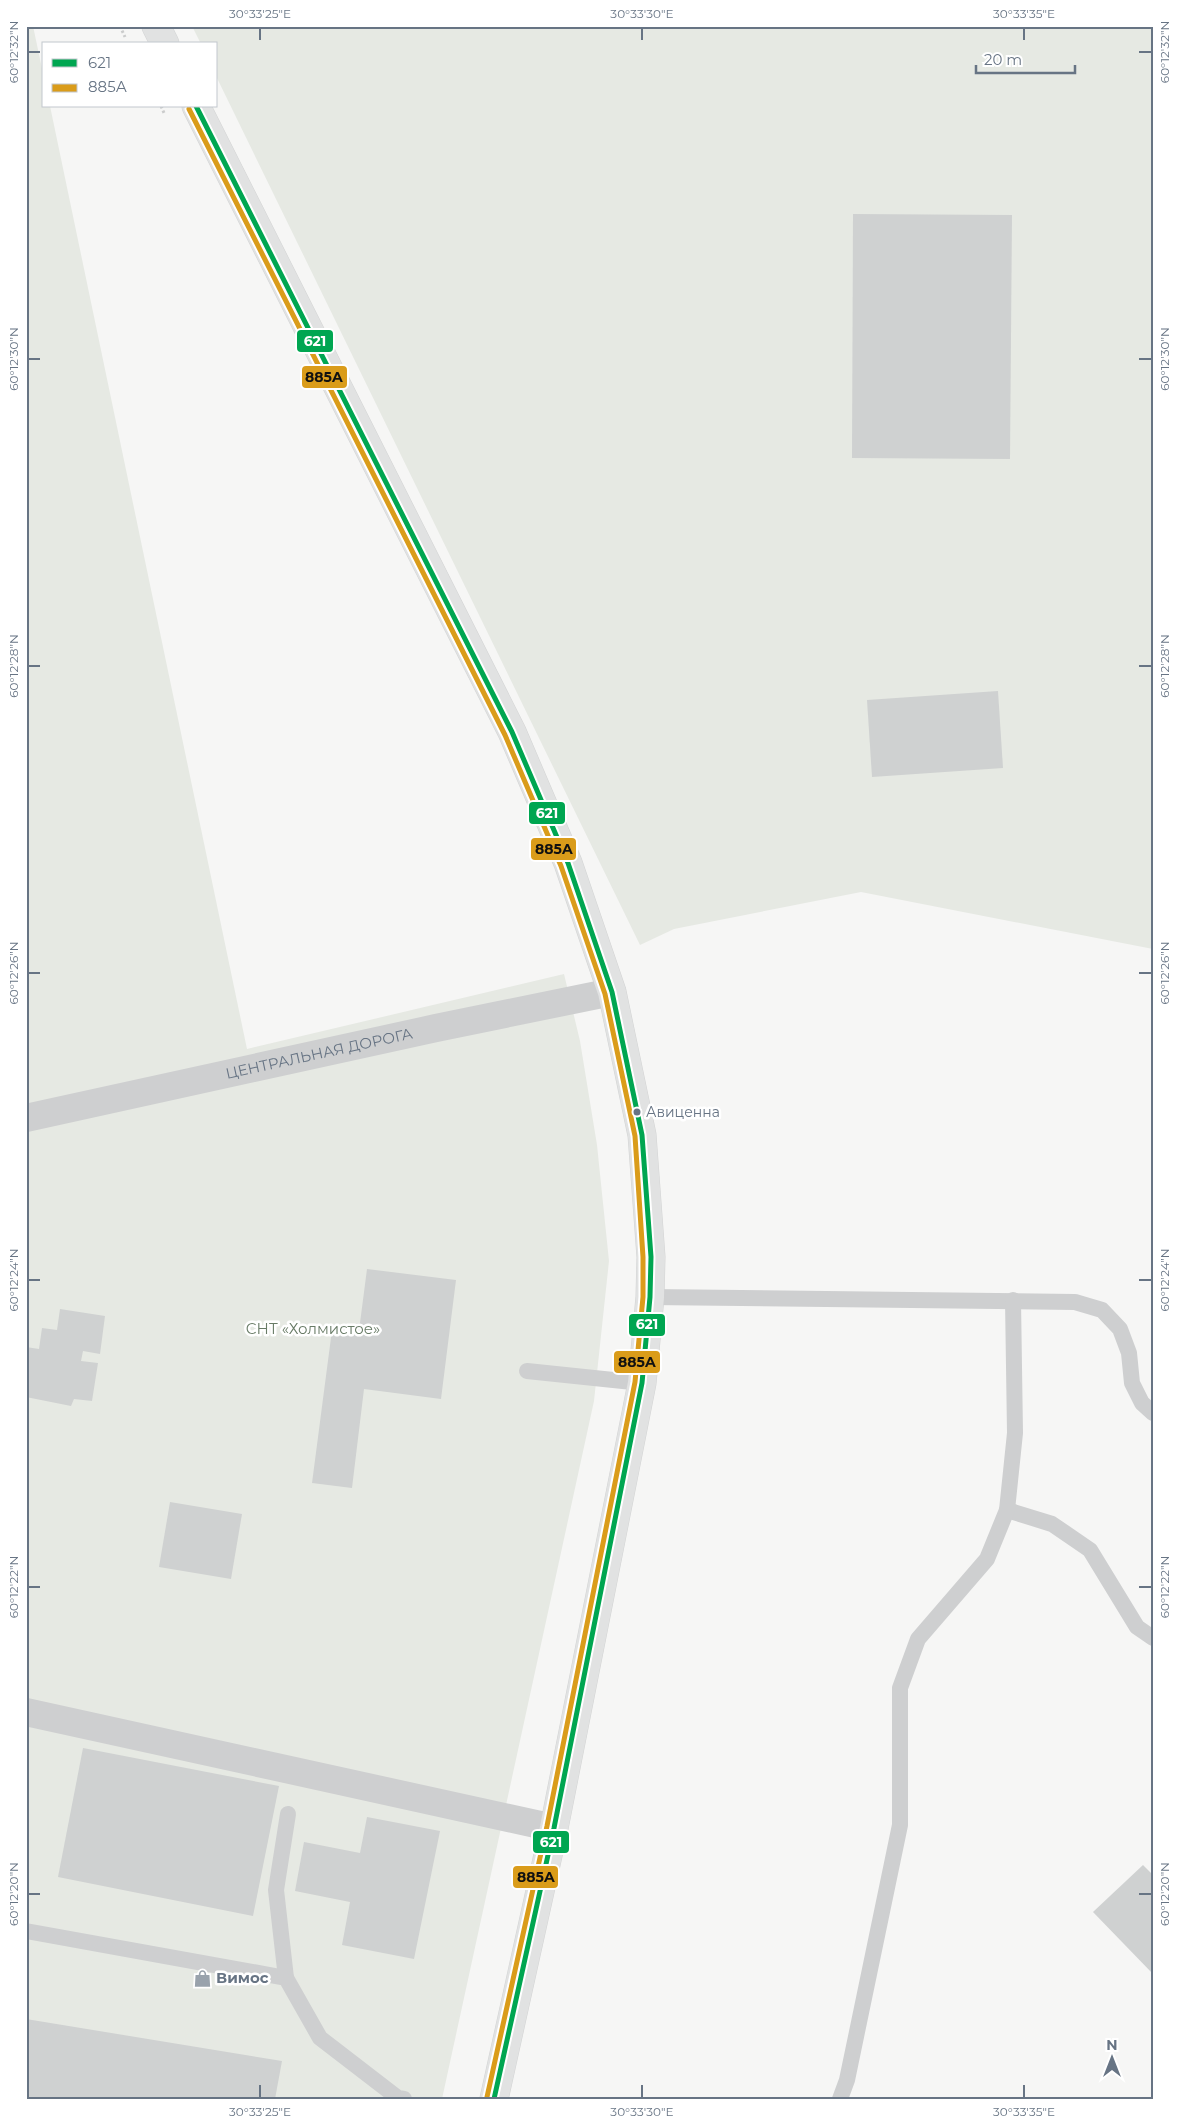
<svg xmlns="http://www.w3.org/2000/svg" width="1179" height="2125" viewBox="0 0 1179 2125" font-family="Montserrat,sans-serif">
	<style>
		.green { fill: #e6e9e3 }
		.building { fill: #cfd1d1 }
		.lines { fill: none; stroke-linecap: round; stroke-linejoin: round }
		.secondary-casing { stroke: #d3d4d4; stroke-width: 29 }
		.path { stroke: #cbcccc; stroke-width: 3; stroke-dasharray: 2.5 2.5; stroke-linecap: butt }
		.service { stroke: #cecfd0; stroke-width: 16 }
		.minor { stroke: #cecfd0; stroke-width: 28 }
		.secondary { stroke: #e1e2e2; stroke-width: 28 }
		.bus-1-casing { stroke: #fff; stroke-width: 9 }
		.bus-2-casing { stroke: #fff; stroke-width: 9 }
		.bus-1 { stroke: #00a651; stroke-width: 5 }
		.bus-2 { stroke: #da9c1a; stroke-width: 5 }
		.ticks { fill: none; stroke: #677484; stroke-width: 2 }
		.bus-dot { fill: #677484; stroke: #fff; stroke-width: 2 }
		.labels { text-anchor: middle; stroke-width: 5; stroke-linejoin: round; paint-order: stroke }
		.bus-label { font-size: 14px; fill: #677484; stroke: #fff; text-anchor: start }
		.street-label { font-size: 15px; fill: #677484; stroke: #fff }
		.park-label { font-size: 15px; fill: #687b66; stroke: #fff }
		.poi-label { font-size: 15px; font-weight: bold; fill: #677484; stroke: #fff; text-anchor: start }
		.line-badge { stroke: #fff; stroke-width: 2 }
		.badge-label { font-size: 14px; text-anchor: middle; font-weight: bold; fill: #fff }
		.pale-badge-label { font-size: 14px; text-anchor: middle; font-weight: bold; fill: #111 }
		.neatline { fill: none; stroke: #677484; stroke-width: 2 }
		.ticks-label { font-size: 12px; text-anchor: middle; fill: #677484 }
	</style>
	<rect width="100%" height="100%" fill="#f6f6f5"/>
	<g class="green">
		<path d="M26,26H33L44,78V106H50L247,1049L564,974L580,1041L597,1145L609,1261L594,1401L442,2099H26Z"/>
		<path d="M192,26H1153V949L861,892L674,929L640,945L216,76V44H201Z"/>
	</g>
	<g class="building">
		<path d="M853,214L1012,215L1010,459L852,458Z"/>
		<path d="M998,691L1003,768L872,777L867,700Z"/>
		<path d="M367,1269L456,1280L441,1399L364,1389L352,1488L312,1483L332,1330L360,1323Z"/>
		<path d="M60,1309L105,1316L100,1354L83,1351L81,1361L98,1363L92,1401L74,1399L71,1406L26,1397V1347L39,1349L42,1328L57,1330Z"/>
		<path d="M170,1502L242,1514L231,1579L159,1567Z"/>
		<path d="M83,1748L279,1786L253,1916L58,1877Z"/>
		<path d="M367,1817L440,1831L414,1959L342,1945L350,1902L295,1891L304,1842L360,1853Z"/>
		<path d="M1143,1865L1153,1875V1974L1093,1912Z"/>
		<path d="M26,2019L282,2061L275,2099H26Z"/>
	</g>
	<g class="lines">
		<defs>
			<g id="secondary">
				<path d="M156,26L165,44"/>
				<path d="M196,106L512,732L568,863L612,992L642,1135L651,1257L650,1297L642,1383L554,1828L494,2099"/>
			</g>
		</defs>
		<use href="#secondary" class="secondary-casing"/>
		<g class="path">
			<path d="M120,26L125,37"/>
			<path d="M161,106L164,113"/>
		</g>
		<g class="service">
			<path d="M650,1297L1075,1302L1102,1310L1120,1329L1129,1353L1132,1383L1142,1403L1153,1413"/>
			<path d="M527,1371L642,1383"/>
			<path d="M1007,1510L1052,1524L1090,1550L1137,1627L1153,1638"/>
			<path d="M26,1931L286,1978L320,2038L398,2098L404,2099"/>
			<path d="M286,1978L276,1890L288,1814"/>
			<path d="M840,2099L847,2080L900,1825V1688L918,1639L987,1559L1007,1510L1015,1433L1013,1300"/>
		</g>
		<g class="minor">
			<path id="s1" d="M26,1118L436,1028L612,992"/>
			<path d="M26,1712L554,1828"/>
		</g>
		<use href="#secondary" class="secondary"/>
		<defs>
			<path id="bus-1" d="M196,106L512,732L568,863L612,992L642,1135L651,1257L650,1297L642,1383L554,1828L494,2099"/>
			<path id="bus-2" d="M189,109L505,735L561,866L605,994L635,1136L643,1257V1297L635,1382L547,1826L487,2097"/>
		</defs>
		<use href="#bus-1" class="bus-1-casing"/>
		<use href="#bus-2" class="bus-2-casing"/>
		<use href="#bus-1" class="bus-1"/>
		<use href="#bus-2" class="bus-2"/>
	</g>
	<path class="ticks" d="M260,28V40M642,28V40M1024,28V40M28,52H40M1139,52H1152M28,359H40M1139,359H1152M28,666H40M1139,666H1152M28,973H40M1139,973H1152M28,1280H40M1139,1280H1152M28,1587H40M1139,1587H1152M28,1894H40M1139,1894H1152M260,2085V2098M642,2085V2098M1024,2085V2098"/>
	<defs>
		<symbol id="shop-bare" viewBox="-9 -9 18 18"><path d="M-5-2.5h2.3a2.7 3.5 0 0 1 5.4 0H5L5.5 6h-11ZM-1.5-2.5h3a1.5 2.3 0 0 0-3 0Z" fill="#99a2ac" stroke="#fff" stroke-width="2.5" paint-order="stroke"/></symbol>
	</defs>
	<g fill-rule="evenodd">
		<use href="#shop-bare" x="190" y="1966" width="25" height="25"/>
	</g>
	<circle class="bus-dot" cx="637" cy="1112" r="4.5"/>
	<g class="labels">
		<g class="bus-label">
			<text x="646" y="1117">Авиценна</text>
		</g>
		<g class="street-label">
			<text dy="5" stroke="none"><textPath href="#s1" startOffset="300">ЦЕНТРАЛЬНАЯ ДОРОГА</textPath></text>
		</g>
		<g class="park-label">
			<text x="313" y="1334">СНТ «Холмистое»</text>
		</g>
		<g class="poi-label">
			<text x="216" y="1983">Вимос</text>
		</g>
	</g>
	<g class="line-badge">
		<rect x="296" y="329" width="38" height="24" rx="5" fill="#00a651"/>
		<rect x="301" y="365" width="47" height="24" rx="5" fill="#da9c1a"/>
		<rect x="528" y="801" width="38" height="24" rx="5" fill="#00a651"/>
		<rect x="530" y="837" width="47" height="24" rx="5" fill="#da9c1a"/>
		<rect x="628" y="1313" width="38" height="24" rx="5" fill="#00a651"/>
		<rect x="613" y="1350" width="48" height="24" rx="5" fill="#da9c1a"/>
		<rect x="532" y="1830" width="38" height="24" rx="5" fill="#00a651"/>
		<rect x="512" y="1865" width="47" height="24" rx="5" fill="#da9c1a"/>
	</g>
	<g class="badge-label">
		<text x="315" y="346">621</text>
		<text x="547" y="818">621</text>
		<text x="647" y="1329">621</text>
		<text x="551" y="1847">621</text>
	</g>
	<g class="pale-badge-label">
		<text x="324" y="382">885А</text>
		<text x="554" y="854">885А</text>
		<text x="637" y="1367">885А</text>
		<text x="536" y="1882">885А</text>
	</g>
	<rect width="1179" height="2125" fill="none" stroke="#ffffff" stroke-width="55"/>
	<rect x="42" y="42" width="175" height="65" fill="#ffffff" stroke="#c2c7ce"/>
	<rect x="52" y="59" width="25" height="8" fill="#00a651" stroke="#c2c7ce"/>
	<text x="88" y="68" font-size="15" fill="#677484">621</text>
	<rect x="52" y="84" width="25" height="8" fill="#da9c1a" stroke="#c2c7ce"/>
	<text x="88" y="92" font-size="15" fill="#677484">885А</text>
	<g transform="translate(1112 2058)" stroke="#ffffff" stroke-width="4" paint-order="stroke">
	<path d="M0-4L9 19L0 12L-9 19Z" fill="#677484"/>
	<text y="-8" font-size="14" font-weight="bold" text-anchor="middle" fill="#677484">N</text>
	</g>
	<path d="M976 65v8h99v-8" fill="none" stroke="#677484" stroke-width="2.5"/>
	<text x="984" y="65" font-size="15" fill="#677484" stroke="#ffffff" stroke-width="4" paint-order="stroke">20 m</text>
	<rect x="28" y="28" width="1124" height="2070" class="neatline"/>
	<g class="ticks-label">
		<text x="260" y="18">30°33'25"E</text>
		<text x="642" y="18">30°33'30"E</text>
		<text x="1024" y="18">30°33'35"E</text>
		<text transform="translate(14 52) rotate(-90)" y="4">60°12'32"N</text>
		<text transform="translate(1165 52) rotate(-90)" y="4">60°12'32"N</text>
		<text transform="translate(14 359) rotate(-90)" y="4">60°12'30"N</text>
		<text transform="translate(1165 359) rotate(-90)" y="4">60°12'30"N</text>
		<text transform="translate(14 666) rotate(-90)" y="4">60°12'28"N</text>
		<text transform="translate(1165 666) rotate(-90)" y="4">60°12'28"N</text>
		<text transform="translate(14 973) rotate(-90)" y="4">60°12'26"N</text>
		<text transform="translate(1165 973) rotate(-90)" y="4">60°12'26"N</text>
		<text transform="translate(14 1280) rotate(-90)" y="4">60°12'24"N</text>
		<text transform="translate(1165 1280) rotate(-90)" y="4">60°12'24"N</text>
		<text transform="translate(14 1587) rotate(-90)" y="4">60°12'22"N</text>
		<text transform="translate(1165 1587) rotate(-90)" y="4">60°12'22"N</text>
		<text transform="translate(14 1894) rotate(-90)" y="4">60°12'20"N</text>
		<text transform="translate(1165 1894) rotate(-90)" y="4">60°12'20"N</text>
		<text x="260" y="2116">30°33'25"E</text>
		<text x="642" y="2116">30°33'30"E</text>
		<text x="1024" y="2116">30°33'35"E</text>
	</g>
</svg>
